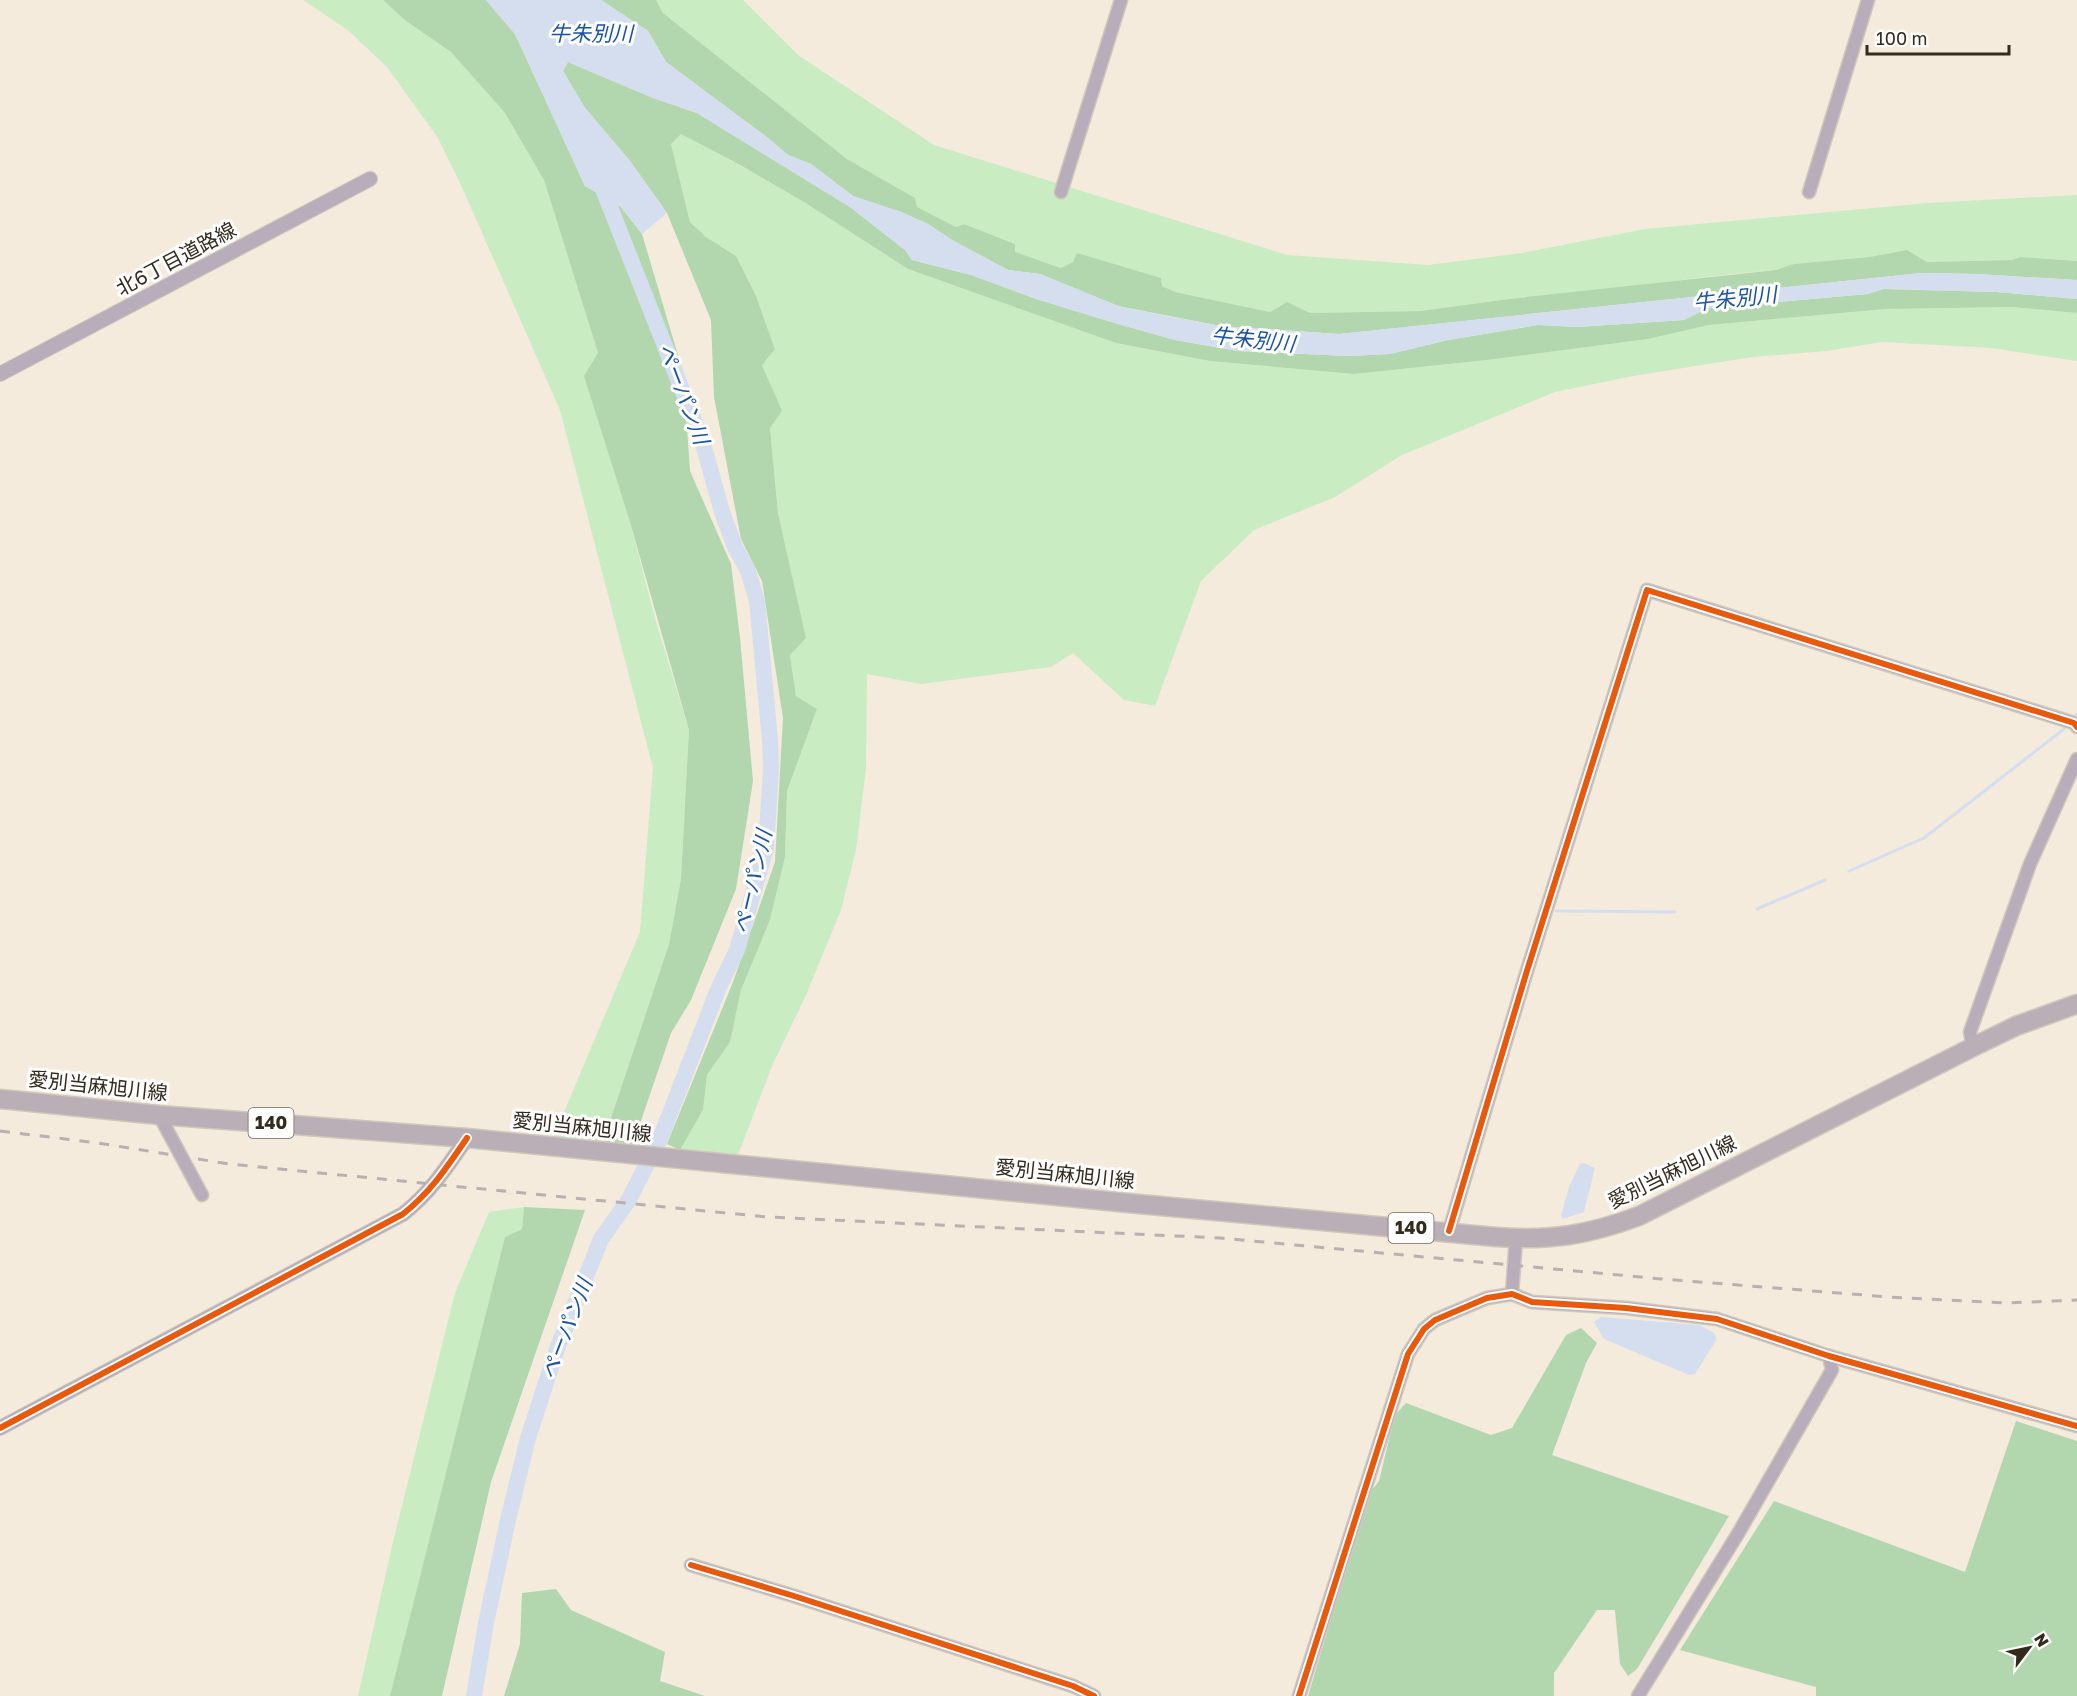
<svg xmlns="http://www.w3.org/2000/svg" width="2077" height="1696" viewBox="0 0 2077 1696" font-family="'Golos Text','Noto Sans JP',sans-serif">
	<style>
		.green { fill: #c9ecc3 }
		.forest { fill: #b2d6ad }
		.water { fill: #d4deef }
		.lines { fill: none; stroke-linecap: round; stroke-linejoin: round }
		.stream { stroke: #d4deef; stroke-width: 3 }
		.river { stroke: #d4deef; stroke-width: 16 }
		.minor-casing { stroke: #d0c8bb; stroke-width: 15 }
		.tertiary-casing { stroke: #d0c8bb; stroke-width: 16 }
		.primary-casing { stroke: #d0c8bb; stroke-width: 21 }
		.minor { stroke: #b8aebb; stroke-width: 12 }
		.tertiary { stroke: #b8aebb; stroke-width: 14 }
		.primary { stroke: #baafb7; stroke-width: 18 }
		.rail { stroke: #b9b0b2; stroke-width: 3; stroke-dasharray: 10 10; stroke-linecap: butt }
		.cycleway-casing { stroke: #fdfdfd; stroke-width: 10 }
		.cycleway { stroke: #e8590c; stroke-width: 6 }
		.labels { text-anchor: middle; stroke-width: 6; stroke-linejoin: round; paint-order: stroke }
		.shield { fill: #fdfdfd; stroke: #706a61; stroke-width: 1.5 }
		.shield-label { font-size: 18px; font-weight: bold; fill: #332b1e }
		.street-label { font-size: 20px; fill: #332b1e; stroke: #fdfdfd }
		.water-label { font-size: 21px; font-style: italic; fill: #1a53a4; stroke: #fdfdfd }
	</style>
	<rect width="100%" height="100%" fill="#f4ebdc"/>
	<g class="green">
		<path d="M303,0H383L406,21L451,52L505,113L544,180L598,353L585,376L630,522L656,622L689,730L681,879L669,944L603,1142L553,1138L640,932L653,768L560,410L461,185L438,138L387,67L349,31Z"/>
		<path d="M656,0H743L798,55L934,145L1287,255L1428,265L1522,253L1645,229L1928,203L2077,195V261L2021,257L2011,260L1927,262L1907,250L1869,257L1794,264L1776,270L1731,274L1599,290L1509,299L1420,311L1310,313L1287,302L1270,312L1175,292L1077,253L1073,262L1061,268L1015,252V244L964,224L956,227L917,207L915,198L847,159L663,13Z"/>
		<path d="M681,134L739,165L804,202L908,269L1116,343L1210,361L1354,374L1487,360L1648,339L1709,325L1886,309L2012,307L2077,313V361L1991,348L1882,342L1826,351L1752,357L1633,376L1555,392L1402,455L1335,497L1254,530L1201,581L1155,706L1124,700L1073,653L1051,667L921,684L867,674L866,768L856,850L841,910L806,995L772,1066L738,1155L680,1150L703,1110L707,1075L730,1042L741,990L770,920L785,857L787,791L817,709L796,696L790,655L806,638L778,513L770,427L781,411L762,364L775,348L756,296L736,256L706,237L690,222L671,144Z"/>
		<path d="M524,1207L522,1229L505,1237L390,1696H358L393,1542L455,1293L489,1212Z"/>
	</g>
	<g class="forest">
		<path d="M383,0H486L515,34L585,186L620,206L642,234L683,372L690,471L731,564L740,638L753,781L736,889L691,1000L671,1033L633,1144L603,1142L669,944L681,879L689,730L630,522L584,376L598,353L544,180L505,113L451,52L406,21Z"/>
		<path d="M601,0H656L663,13L847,159L915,198L917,207L956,227L964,224L1015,244V252L1061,268L1073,262L1077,253L1161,278L1162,286L1175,292L1270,312L1287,302L1310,313L1420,311L1509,299L1776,270L1794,264L1869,257L1907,250L1927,262L2011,260L2021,257L2077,261V280L1978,274L1921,273L1339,334L1221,326L1118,306L1040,274L1008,270L952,240L928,224L901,212L853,196L811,164L788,155L768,138L666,62L648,31Z"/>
		<path d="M568,62L653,98L697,113L850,207L905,250L912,260L971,275L1036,299L1118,324L1175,340L1238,351L1349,356L1390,354L1448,340L1538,325L1577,327L1684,320L1708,308L1868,294L1883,289L1996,292L2077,299V313L2012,307L1886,309L1709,325L1648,339L1487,360L1354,374L1210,361L1116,343L908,269L804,202L740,165L681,134L671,144L690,222L706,237L736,256L756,296L775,349L762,365L782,411L770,428L778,513L806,638L790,655L796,696L817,709L787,791L785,857L770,920L741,990L730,1042L707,1075L703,1110L680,1150L667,1144L733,982L775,862L783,718L762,581L741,539L714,397L711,320L667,213L630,161L585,108L563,71Z"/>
		<path d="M524,1207L585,1210L491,1482L442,1696H390L505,1237L522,1229Z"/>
		<path d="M1581,1328L1597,1343L1586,1363L1552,1455L1729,1516L1637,1669L1628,1676L1620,1664L1615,1610H1597L1554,1673V1696H1308L1368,1495L1379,1481L1395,1415L1406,1403L1491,1435L1512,1428L1566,1335Z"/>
		<path d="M2016,1421L2077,1441V1696H1816V1687L1680,1650L1774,1501L1965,1572Z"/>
		<path d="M556,1589L571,1610L665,1652L660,1681L705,1696H504L520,1644L522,1593Z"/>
	</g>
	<g class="water">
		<path d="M486,0H601L648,31L666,62L768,138L788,155L811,164L853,196L901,212L928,224L952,240L1008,270L1040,274L1118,306L1167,316L1221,326L1339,334L1921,273L1978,274L2077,280V299L1996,292L1883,289L1868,294L1708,308L1684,320L1577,327L1538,325L1448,340L1390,354L1349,356L1238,351L1175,340L1118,324L1036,299L971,275L912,260L905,250L850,207L697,113L653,98L568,62L563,71L585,108L630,161L667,213L642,234L620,206L585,186L515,34Z"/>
		<path d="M1584,1163L1595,1168L1584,1212L1563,1219L1561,1216L1569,1187L1580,1164Z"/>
		<path d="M1601,1317L1700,1325L1714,1333L1717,1339L1695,1374L1689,1375L1604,1339L1594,1322Z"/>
	</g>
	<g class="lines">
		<g class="stream">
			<path d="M2074,716L2077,714"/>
			<path d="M1849,871L1924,838L2064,729"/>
			<path d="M1757,909L1825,880"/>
			<path d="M1556,911L1675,912"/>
		</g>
		<path class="river" d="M474,1696L486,1623L508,1520L528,1438L557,1349L601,1239L628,1201L660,1139L719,987L737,950L766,848L771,769L770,740L757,601L748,571L735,547L722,512L702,440L599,179"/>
		<defs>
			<g id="minor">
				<path d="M1061,192L1121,0"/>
				<path d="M1809,192L1868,0"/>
				<path d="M1973,1047L1970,1032L2030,864L2077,759"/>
				<path d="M159,1115L202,1195"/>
				<path d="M1449,1231L1526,974L1647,590L2074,723L2077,727"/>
				<path d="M1512,1294L1516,1238"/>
				<path d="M691,1565L794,1596L1073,1686L1094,1696"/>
				<path d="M1299,1696L1408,1354L1424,1329L1435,1320L1487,1298L1512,1294L1532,1302L1626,1308L1717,1319L1829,1356L2077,1426"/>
				<path d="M1638,1696L1739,1532L1832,1370L1829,1356"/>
			</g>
			<g id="tertiary">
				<path d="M0,374L370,179"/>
				<path d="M0,1428L403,1214C431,1192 447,1167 467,1138"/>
			</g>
			<path id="primary" d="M0,1099L159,1115L467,1138L1128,1203L1496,1237C1551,1241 1588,1235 1639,1216L1973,1047L2016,1026L2077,1004"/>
		</defs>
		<use href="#minor" class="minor-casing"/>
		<use href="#tertiary" class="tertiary-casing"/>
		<use href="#primary" class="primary-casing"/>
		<use href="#minor" class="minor"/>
		<use href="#tertiary" class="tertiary"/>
		<use href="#primary" class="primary"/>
		<path class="rail" d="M0,1131L98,1143L229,1164L767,1217L1220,1238L1662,1279L1889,1297L2006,1303L2077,1300"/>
		<defs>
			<g id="cycleway">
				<path d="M1449,1231L1526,974L1647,590L2074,723L2077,727"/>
				<path d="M0,1428L403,1214C431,1192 447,1167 467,1138"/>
				<path d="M691,1565L794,1596L1073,1686L1094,1696"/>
				<path d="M1299,1696L1408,1354L1424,1329L1435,1320L1487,1298L1512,1294L1532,1302L1626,1308L1717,1319L1829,1356L2077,1426"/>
			</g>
		</defs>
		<use href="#cycleway" class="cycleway-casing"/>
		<use href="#cycleway" class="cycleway"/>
	</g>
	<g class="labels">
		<g class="shield">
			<rect x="248.5" y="1108" width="45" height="30" rx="4.5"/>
			<rect x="1388.5" y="1213" width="45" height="30" rx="4.5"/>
		</g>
		<g class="shield-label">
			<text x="271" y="1129">140</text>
			<text x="1411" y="1234">140</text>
		</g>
		<g class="street-label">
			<text transform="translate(176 259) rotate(-28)" y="7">北6丁目道路線</text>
			<text transform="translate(98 1086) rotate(6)" y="7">愛別当麻旭川線</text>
			<text transform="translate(582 1127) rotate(6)" y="7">愛別当麻旭川線</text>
			<text transform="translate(1672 1172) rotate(-26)" y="7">愛別当麻旭川線</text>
			<text transform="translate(1065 1174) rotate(6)" y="7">愛別当麻旭川線</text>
		</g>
		<g class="water-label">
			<text x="591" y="41">牛朱別川</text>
			<text transform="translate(1735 299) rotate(-6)" y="7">牛朱別川</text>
			<text transform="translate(1253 340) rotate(6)" y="7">牛朱別川</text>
			<text transform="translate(683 394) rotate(69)" y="7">ペーパン川</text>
			<text transform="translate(753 882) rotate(-77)" y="7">ペーパン川</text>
			<text transform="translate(567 1329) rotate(-69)" y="7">ペーパン川</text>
		</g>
	</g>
	<g transform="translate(2029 1648) rotate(58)" stroke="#fdfdfd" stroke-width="4.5" paint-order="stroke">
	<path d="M0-4.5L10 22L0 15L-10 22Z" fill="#332b1e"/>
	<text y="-9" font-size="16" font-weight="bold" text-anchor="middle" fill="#332b1e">N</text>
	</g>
	<path d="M1867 45v9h142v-9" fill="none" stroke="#332b1e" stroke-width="3"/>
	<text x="1876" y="45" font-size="18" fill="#332b1e" stroke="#fdfdfd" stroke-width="4.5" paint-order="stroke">100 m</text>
</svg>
